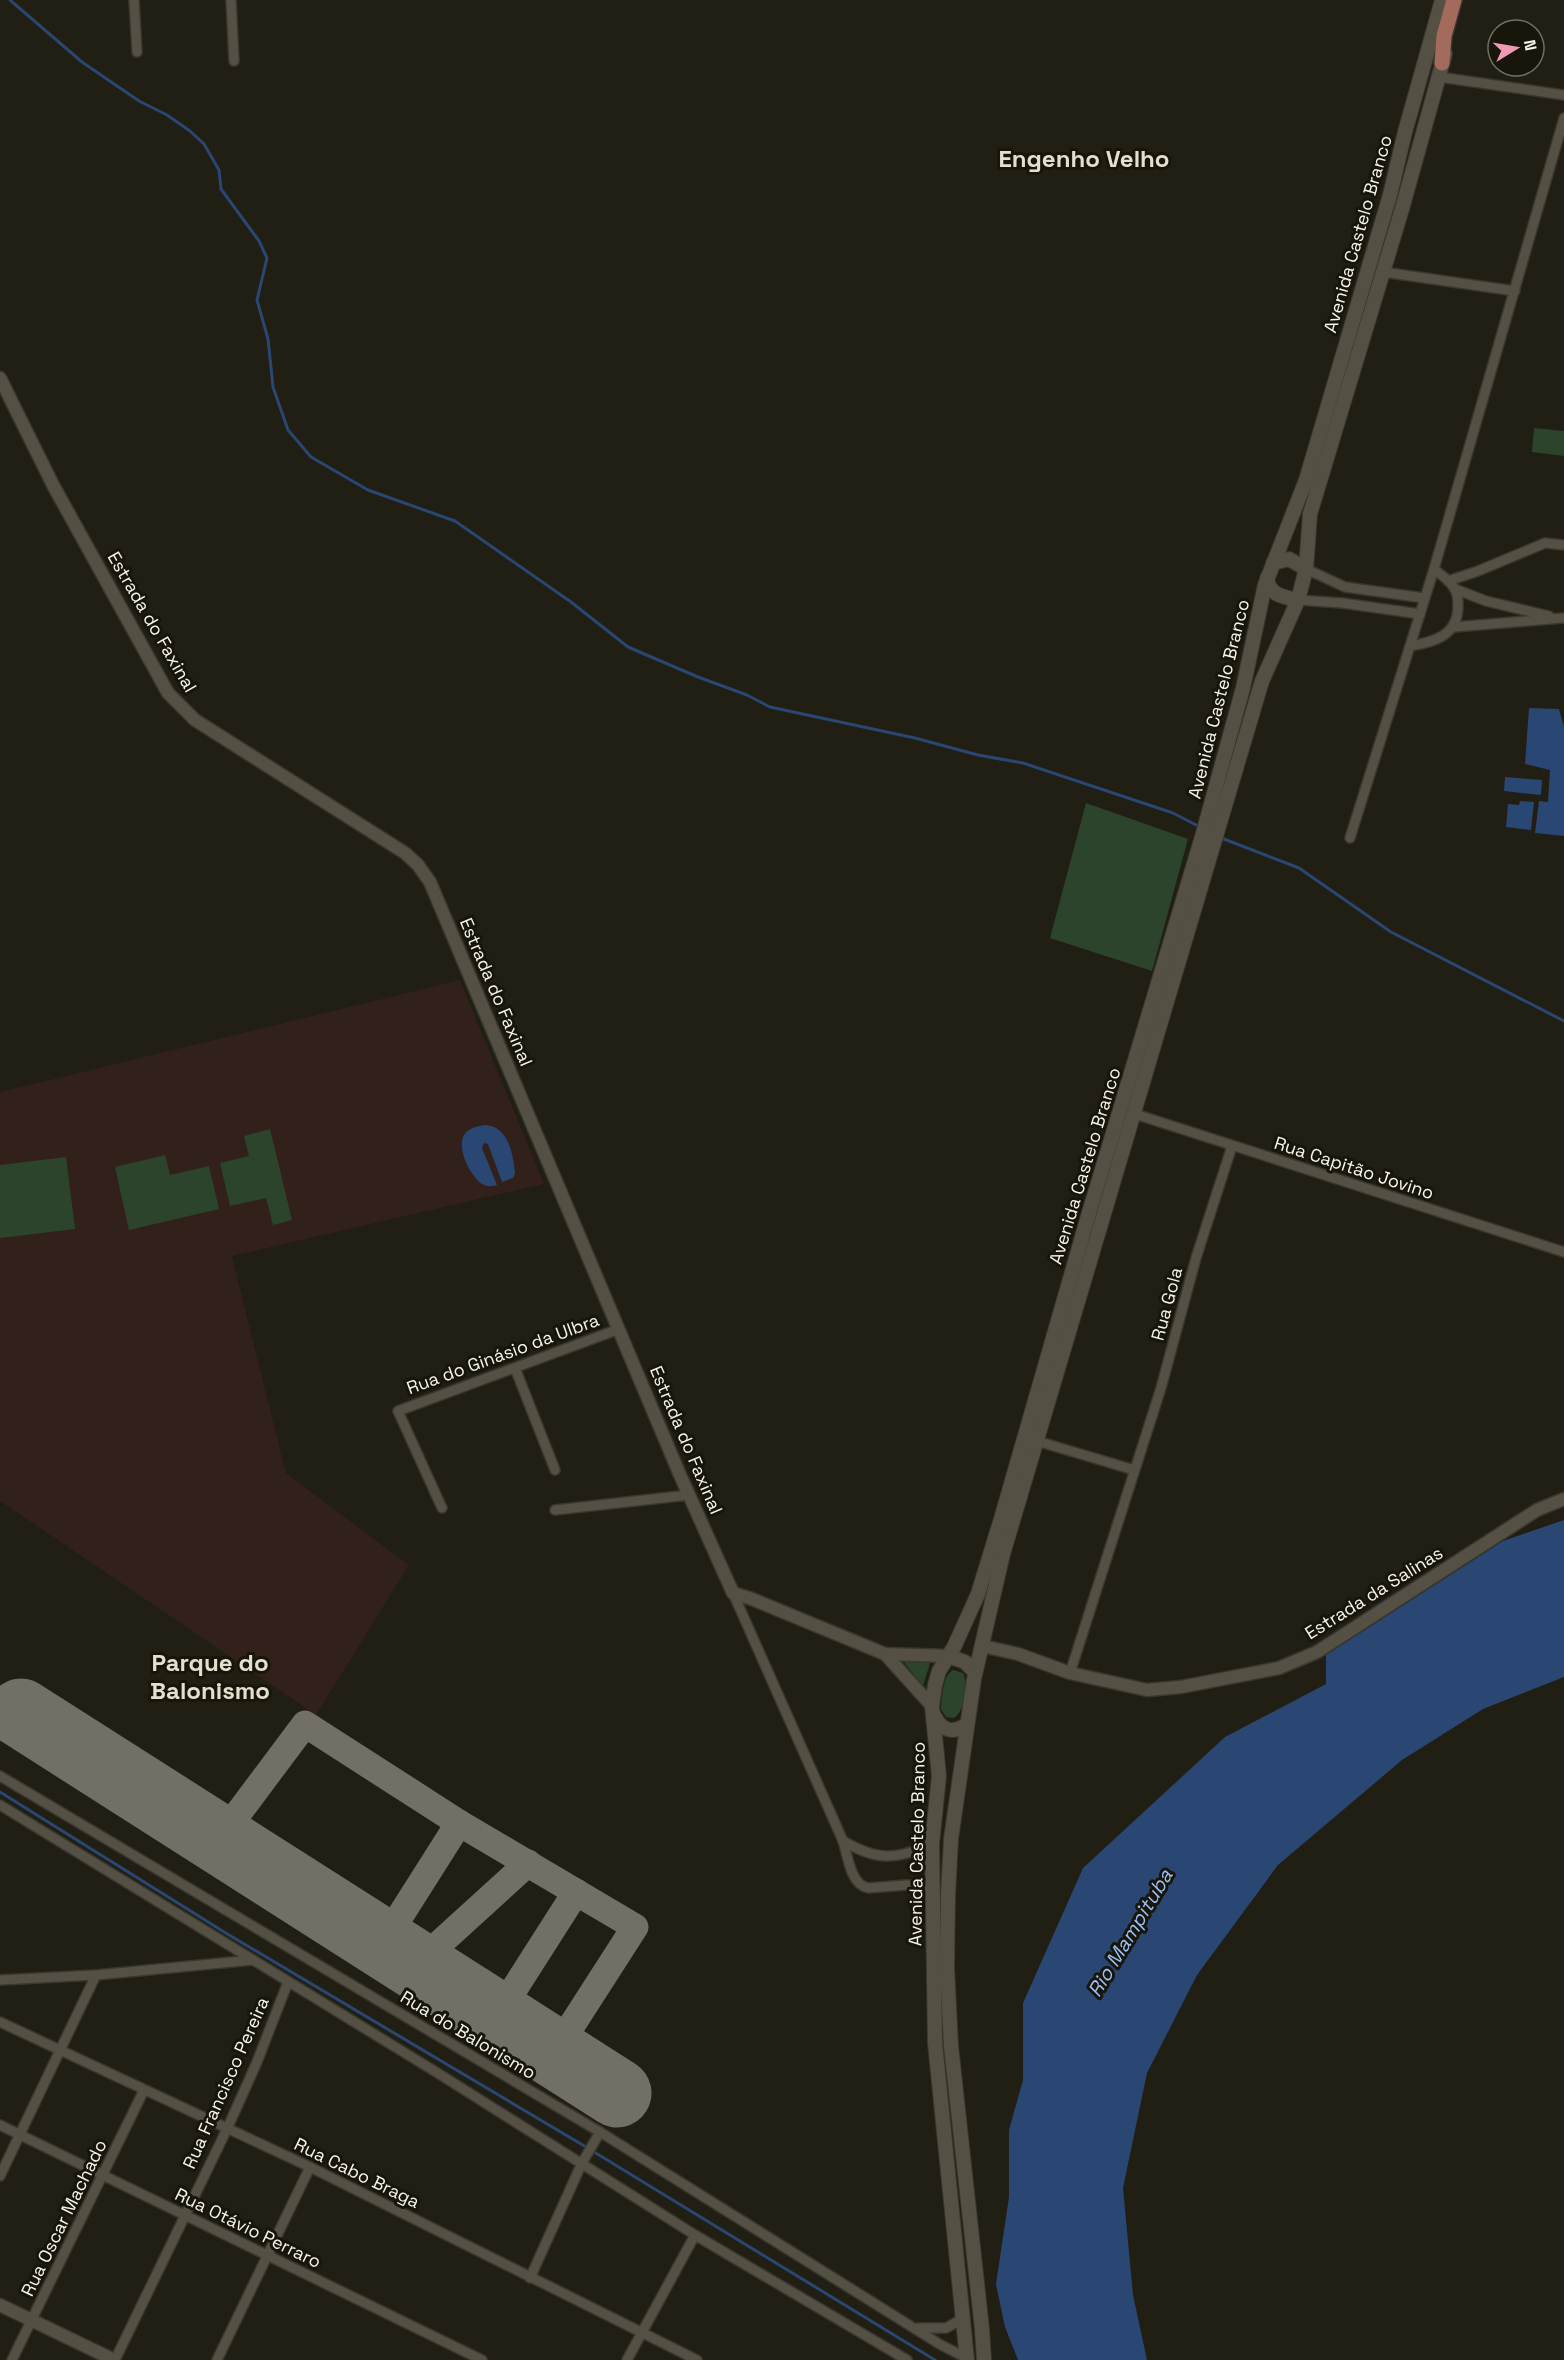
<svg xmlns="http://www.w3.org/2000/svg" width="1564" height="2360" viewBox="0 0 1564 2360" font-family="'Space Grotesk',sans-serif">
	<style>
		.education { fill: #32201a }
		.green { fill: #2d442c }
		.water { fill: #294772 }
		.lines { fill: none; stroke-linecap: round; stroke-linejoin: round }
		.stream { stroke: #294772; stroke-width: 3 }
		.taxiway { stroke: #727066; stroke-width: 27 }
		.runway { stroke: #727066; stroke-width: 69 }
		.minor-casing { stroke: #3a3731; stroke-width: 12 }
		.tertiary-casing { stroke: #3a3731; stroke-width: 15 }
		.secondary-casing { stroke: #3a3731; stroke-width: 16 }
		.primary-casing { stroke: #3a3731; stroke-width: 18 }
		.minor { stroke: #545144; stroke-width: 9 }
		.tertiary { stroke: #545144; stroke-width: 12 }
		.secondary { stroke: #545144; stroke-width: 14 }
		.primary { stroke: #a36b5c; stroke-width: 15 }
		.labels { text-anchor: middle; stroke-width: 6; stroke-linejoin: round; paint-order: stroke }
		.street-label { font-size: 18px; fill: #f7f5ed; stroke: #18150a }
		.water-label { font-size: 20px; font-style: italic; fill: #9ac1f8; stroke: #18150a }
		.district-label { font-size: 24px; font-weight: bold; fill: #e3e0d0; stroke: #18150a }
	</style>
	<rect width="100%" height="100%" fill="#211e13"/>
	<path class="education" d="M460,980L544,1184L232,1256L286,1473L409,1565L316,1715L0,1501V1092Z"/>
	<g class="green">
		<path d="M1534,428L1564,431V456L1532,452Z"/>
		<path d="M1086,803L1188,839L1152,971L1050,938Z"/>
		<path d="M270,1129L292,1220L273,1225L266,1198L230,1206L220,1163L249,1156L244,1136Z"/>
		<path d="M165,1155L170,1175L209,1166L219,1209L129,1230L115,1167Z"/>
		<path d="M66,1157L75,1229L0,1238V1165Z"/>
		<path d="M931,1660L923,1686L903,1661Z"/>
		<path d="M953,1670L963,1673C969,1684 965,1711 954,1718L946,1717L941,1709C942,1697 942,1677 953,1670Z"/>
	</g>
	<g class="water">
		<path d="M1529,708L1559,709L1564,727V836L1535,833L1539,801L1548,802L1550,770L1525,764Z"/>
		<path d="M1505,777L1542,780L1541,795L1504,791Z"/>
		<path d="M1520,801L1534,802L1531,830L1506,827L1508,804L1519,805Z"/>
		<path d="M485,1125C509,1126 513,1155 515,1173L513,1178L502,1182L488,1144L484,1143L482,1148L497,1185C493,1186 488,1187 484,1185C471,1179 456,1148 464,1135C468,1128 478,1126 485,1125Z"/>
		<path d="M1564,1520V1677L1483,1709L1402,1760L1278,1865L1197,1975L1147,2073L1123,2188L1133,2295L1147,2360H1018L1005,2327L996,2284L1009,2197V2130L1023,2080V2003L1083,1868L1225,1737L1326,1684V1655L1503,1541Z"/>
	</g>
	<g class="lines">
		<g class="stream">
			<path d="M10,0L82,62L139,101L167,115L190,131L204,144L219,170L221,189L259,241L267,258L257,300L268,339L273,387L288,430L311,457L368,490L455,521L571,602L628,647L698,677L747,695L770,707L915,738L978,755L1023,763L1173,813L1196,825"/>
			<path d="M1224,839L1299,868L1391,932L1564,1021"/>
			<path d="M0,1792L229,1935L581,2144L935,2360"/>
		</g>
		<g class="taxiway">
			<path d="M219,1839L305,1724L459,1823L635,1927L554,2053"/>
			<path d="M383,1943L459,1823"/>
			<path d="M416,1965L528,1863"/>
			<path d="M497,2016L576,1892"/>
		</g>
		<path class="runway" d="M21,1713L617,2093"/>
		<defs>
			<g id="minor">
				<path d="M134,0L137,52"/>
				<path d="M231,0L234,61"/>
				<path d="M1439,77L1564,95"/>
				<path d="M1383,272L1515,291"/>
				<path d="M1306,569L1345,587L1424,598"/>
				<path d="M1448,581L1478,571L1545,543L1564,545"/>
				<path d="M1455,589L1486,601L1549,616"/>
				<path d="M1298,600L1342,603L1420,614"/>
				<path d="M1454,627L1564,618"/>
				<path d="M1410,646C1435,642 1458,635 1458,606C1458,600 1458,593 1454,588C1450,580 1441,575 1434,569"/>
				<path d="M1350,838L1434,569L1564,118"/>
				<path d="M1135,1114L1564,1252"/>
				<path d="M515,1368L555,1470"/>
				<path d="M1037,1441L1134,1470"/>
				<path d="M442,1508L398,1411L619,1329"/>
				<path d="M555,1510L689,1495"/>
				<path d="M733,1593L843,1841C848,1856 850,1884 868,1888L907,1885L932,1887"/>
				<path d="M1070,1673L1161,1388L1196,1258L1232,1146"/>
				<path d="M0,1776L600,2132L941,2345L967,2358"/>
				<path d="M0,1805L436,2072L695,2235L907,2360"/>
				<path d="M843,1841C877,1861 896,1860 932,1844"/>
				<path d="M0,1980L96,1975L253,1960"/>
				<path d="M0,2022L310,2167L697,2360"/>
				<path d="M0,2125L482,2360"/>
				<path d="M0,2176L96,1975"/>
				<path d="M530,2278L582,2163L600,2132"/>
				<path d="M918,2328H946L964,2318"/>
				<path d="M12,2360L144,2090"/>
				<path d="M115,2360L227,2129L257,2062L288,1982"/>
				<path d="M217,2360L310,2167"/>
				<path d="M627,2360L695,2235"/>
			</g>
			<g id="tertiary">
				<path d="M0,378L53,485L168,693L195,720L405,853L418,865L430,882L680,1475L733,1593L752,1599L885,1654L948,1656"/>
				<path d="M982,1646L1018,1654L1070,1673L1147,1690L1181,1687L1279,1668L1317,1652L1537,1510L1564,1499"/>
				<path d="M885,1654L932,1706"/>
				<path d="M0,2305L114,2360"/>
			</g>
			<g id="secondary">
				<path d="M1273,563L1289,559L1306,569"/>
				<path d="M1267,578C1268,595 1284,597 1298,600"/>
				<path d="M948,1656L965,1662L975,1672"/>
				<path d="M935,1717C941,1731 955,1734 967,1724"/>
				<path d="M967,2360L935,2043L932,1844L939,1776L932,1706L935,1685L939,1671L954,1647L978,1594L1001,1519L1089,1213L1202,837L1243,688L1265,585L1306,480L1390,195L1405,132L1442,0"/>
				<path d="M984,2360L982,2329L951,2046L947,1967L948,1895L951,1839L974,1679L1003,1554L1262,681L1298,600L1306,569L1310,514L1402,209L1445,54"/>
			</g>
			<path id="primary" d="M1442,63L1444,36L1454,0"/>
		</defs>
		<use href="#minor" class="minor-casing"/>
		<use href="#tertiary" class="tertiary-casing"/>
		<use href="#secondary" class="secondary-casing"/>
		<use href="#primary" class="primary-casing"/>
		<use href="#minor" class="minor"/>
		<use href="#tertiary" class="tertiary"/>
		<use href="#secondary" class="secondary"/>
		<use href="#primary" class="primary"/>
	</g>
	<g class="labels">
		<g class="street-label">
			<text transform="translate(1358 234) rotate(-74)" y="6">Avenida Castelo Branco</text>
			<text transform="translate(152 622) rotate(60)" y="6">Estrada do Faxinal</text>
			<text transform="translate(1219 699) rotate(-76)" y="6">Avenida Castelo Branco</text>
			<text transform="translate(496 992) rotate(67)" y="6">Estrada do Faxinal</text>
			<text transform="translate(1085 1166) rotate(-73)" y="6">Avenida Castelo Branco</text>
			<text transform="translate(1354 1168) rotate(18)" y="6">Rua Capitão Jovino</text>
			<text transform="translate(1167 1304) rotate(-75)" y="6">Rua Gola</text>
			<text transform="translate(503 1354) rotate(-20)" y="6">Rua do Ginásio da Ulbra</text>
			<text transform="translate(686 1440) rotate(67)" y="6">Estrada do Faxinal</text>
			<text transform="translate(1374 1593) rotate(-32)" y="6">Estrada da Salinas</text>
			<text transform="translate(917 1844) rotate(-89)" y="6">Avenida Castelo Branco</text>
			<text transform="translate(468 2035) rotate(31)" y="6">Rua do Balonismo</text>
			<text transform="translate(226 2083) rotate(-66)" y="6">Rua Francisco Pereira</text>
			<text transform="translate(357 2173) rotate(26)" y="6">Rua Cabo Braga</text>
			<text transform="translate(64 2218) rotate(-64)" y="6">Rua Oscar Machado</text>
			<text transform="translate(248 2228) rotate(26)" y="6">Rua Otávio Perraro</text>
		</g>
		<g class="water-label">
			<text transform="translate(1130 1933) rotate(-59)" y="7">Rio Mampituba</text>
		</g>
		<g class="district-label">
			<text x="1084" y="167">Engenho Velho</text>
			<text x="210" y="1671">Parque do<tspan x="210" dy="28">Balonismo</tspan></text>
		</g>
	</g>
	<g transform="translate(1516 48) rotate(79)"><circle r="28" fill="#18150a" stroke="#716f65" stroke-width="1.5"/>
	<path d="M0-4.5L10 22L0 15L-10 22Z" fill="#f09ab6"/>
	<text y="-9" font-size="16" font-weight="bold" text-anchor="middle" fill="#f7f5ed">N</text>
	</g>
</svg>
